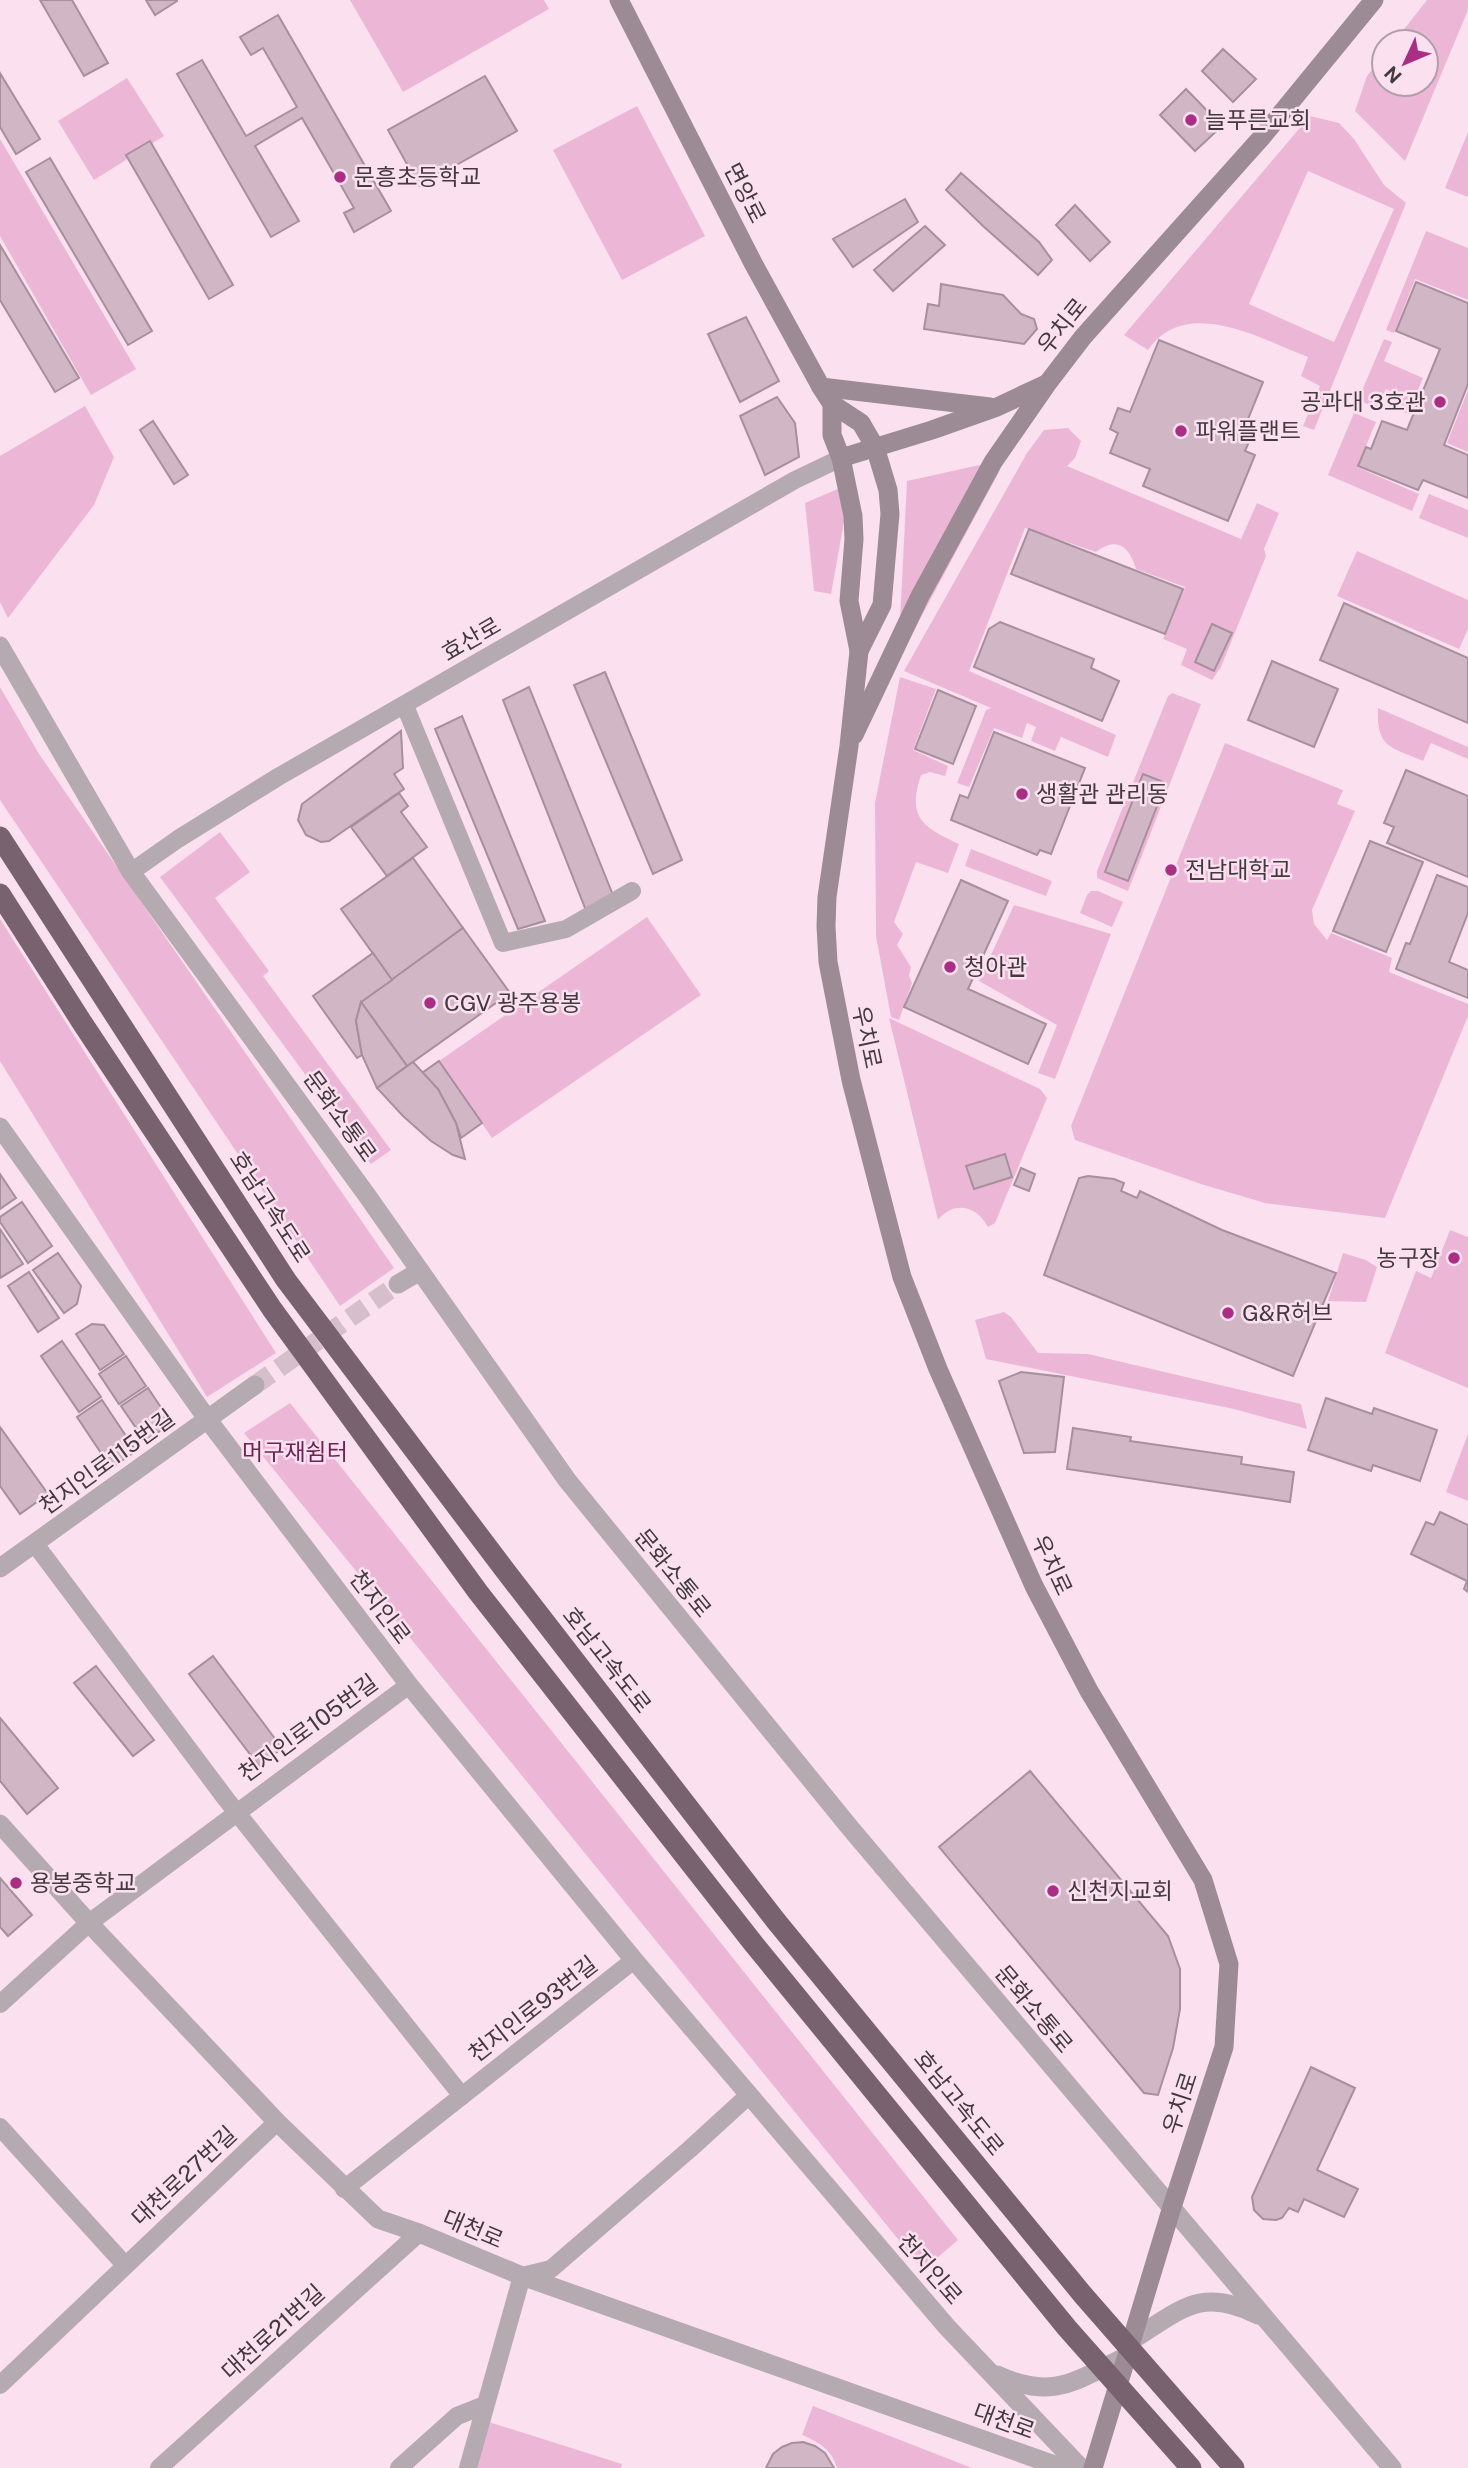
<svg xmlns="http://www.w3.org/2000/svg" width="1468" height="2468" viewBox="0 0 1468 2468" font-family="'Public Sans','Noto Sans KR',sans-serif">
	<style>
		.green { fill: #ecb7d7; fill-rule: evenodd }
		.building { fill: #d1b7c6; stroke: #a78f9d; stroke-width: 2 }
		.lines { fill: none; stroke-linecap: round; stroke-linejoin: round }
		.tertiary-tunnel { stroke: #d6bfcd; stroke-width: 19; stroke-dasharray: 19 10; stroke-linecap: butt }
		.minor { stroke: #b6aab1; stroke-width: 18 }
		.tertiary { stroke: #b6aab1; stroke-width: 19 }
		.secondary { stroke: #9c8b95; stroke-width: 19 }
		.motorway { stroke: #796270; stroke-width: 21 }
		.poi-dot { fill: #a82f84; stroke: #fbe1f0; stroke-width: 2.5 }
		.labels { text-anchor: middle; stroke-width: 5; stroke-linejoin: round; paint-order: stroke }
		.poi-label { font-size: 23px; fill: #43393f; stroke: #fbe1f0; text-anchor: start }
		.street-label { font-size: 23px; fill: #43393f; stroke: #fbe1f0 }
		.park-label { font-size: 23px; fill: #6c2455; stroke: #fbe1f0 }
	</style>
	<rect width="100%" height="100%" fill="#fbe1f0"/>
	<g class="green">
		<path d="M350,0H544L549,9L403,92Z"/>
		<path d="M1427,0H1468V10L1405,161L1355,111L1367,76L1384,55V84H1426V42H1394Z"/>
		<path d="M127,78L164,136L94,180L58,121Z"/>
		<path d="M637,106L705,236L622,280L553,150Z"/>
		<path d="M1310,116L1339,123L1354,139L1384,185L1406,203L1314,430L1303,426L1320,386L1301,376L1308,357C1261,339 1186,295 1148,350L1124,335ZM1308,171L1394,209L1334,342L1249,304Z"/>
		<path d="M1468,132V197L1445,188Z"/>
		<path d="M0,139L136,369L91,395L0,236Z"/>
		<path d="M1426,231L1468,248V300L1415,279L1394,333L1386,330Z"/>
		<path d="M1384,339L1392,342L1384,361L1423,378L1408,414L1396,409L1401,396L1386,389L1377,408L1358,400Z"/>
		<path d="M1468,390V452L1447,443Z"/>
		<path d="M85,406L114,457L94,505L8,618L0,602V456Z"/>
		<path d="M1354,413L1376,422L1357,467L1419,494L1412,511L1328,475Z"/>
		<path d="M1068,428L1081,441L1075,458L1067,466L1241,539L1257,503L1279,513L1264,549L1266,556L1221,667L1212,680L1181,665L1187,649L1163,639L1185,587L1136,569C1129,546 1117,536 1096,552L1025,528L969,671L1116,735L1108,757L1061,737L1055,751L1031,741L1036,727L1027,723L1022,738L994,728L969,787L957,783L986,710L991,708L904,671L1027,453L1044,430Z"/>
		<path d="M993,462L1000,470L898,660L907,481Z"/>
		<path d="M840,488L845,516L831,594L814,591L805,503Z"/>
		<path d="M1429,494L1468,510V538L1419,518Z"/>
		<path d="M1357,551L1468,600V629L1459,649L1337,596Z"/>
		<path d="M900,677L936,689L913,750L948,766L945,776L930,772L921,775C907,817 922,827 959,844L948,873L916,862L894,922L903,934L897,945L911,967L909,976L912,983L899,1020L891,1017L876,936L875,803Z"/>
		<path d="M0,687L39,754L394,1268L340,1306L0,800Z"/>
		<path d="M1172,693L1201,704L1128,891L1097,878V871L1168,696Z"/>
		<path d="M1378,708L1468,747V759L1431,743L1423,761C1391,747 1376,748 1378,708Z"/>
		<path d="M1225,743L1343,790L1337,804L1355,811L1312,910L1314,924L1327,940L1331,933L1392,958L1389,972L1468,1004V1016L1385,1218L1265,1203L1201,1184L1075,1140L1071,1126Z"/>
		<path d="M220,832L250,872L215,898L269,971L263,976L391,1150L371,1164L160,877Z"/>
		<path d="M971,849L1052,881L1046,896L965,866Z"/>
		<path d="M1091,891H1098L1123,902L1112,927L1080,913L1087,895Z"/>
		<path d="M1014,905L1111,934L1055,1079L1038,1073L1057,1025L979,981Z"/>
		<path d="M647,917L701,995L492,1138L439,1061Z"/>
		<path d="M0,919L276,1353L207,1397L0,1061Z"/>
		<path d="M889,1018L1040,1089L1047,1098L995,1223L988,1227C977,1206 954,1200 938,1220Z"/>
		<path d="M1450,1230L1468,1237V1388L1385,1353L1416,1271L1431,1278Z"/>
		<path d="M1343,1253L1366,1260L1377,1267L1366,1302L1328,1301Z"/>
		<path d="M1004,1312L1011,1317L1038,1353L1088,1354L1301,1404L1307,1429L1234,1409L986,1359L975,1320Z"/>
		<path d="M290,1403L958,2240L923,2270L244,1433Z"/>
		<path d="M1468,1434V1501L1446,1492Z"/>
		<path d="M813,2406L972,2468H837C832,2450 819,2442 802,2435Z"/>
		<path d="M489,2422L622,2464L621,2468H477Z"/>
	</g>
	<g class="building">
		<path d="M40,0H72L108,63L84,76Z"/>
		<path d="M146,0H177V1L155,15Z"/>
		<path d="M278,15L391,211L354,232L344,213L354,208L302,118L255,146L299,221L271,237L177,74L202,60L246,136L297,107L263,48L251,55L240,37Z"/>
		<path d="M1223,49L1256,79L1233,102L1202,71Z"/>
		<path d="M0,73L40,139L16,154L0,127Z"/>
		<path d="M485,76L517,131L419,186L388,130Z"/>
		<path d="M1186,89L1222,126L1195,151L1160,115Z"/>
		<path d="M150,141L233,285L209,299L126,155Z"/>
		<path d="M50,158L152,331L128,345L26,172Z"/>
		<path d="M961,173L1039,242L1052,260L1038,275L983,226L946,190Z"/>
		<path d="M905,199L918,222L853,267L833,239Z"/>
		<path d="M1075,205L1110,242L1090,261L1056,225Z"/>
		<path d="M925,226L945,245L893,291L874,270Z"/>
		<path d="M0,245L79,378L55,392L0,300Z"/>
		<path d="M1416,282L1468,303V384L1444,445L1468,455V498L1423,480L1418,490L1358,466L1366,447L1371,449L1382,421L1407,430L1440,349L1396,331Z"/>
		<path d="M941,284L1003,295L1021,314L1034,319L1037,329L1024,344L924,329L928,304L939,306Z"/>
		<path d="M746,317L779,381L740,402L708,334Z"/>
		<path d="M1159,340L1263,382L1244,429L1253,432L1245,451L1255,455L1228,521L1143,486L1150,469L1110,453L1118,433L1110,429L1118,408L1130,412Z"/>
		<path d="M777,397L795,423L799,457L765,475L740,416Z"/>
		<path d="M153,421L188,475L174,484L140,430Z"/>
		<path d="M1029,529L1183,589L1165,634L1011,574Z"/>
		<path d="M1344,603L1468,658V723L1320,660Z"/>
		<path d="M1000,622L1094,659L1091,668L1119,681L1102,721L974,667L989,629Z"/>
		<path d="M1212,624L1232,633L1214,671L1195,662Z"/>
		<path d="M1272,661L1338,689L1314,747L1248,720Z"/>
		<path d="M605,672L682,860L653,874L574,685Z"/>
		<path d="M529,687L617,905L587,913L503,700Z"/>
		<path d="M938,690L976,706L953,764L915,749Z"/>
		<path d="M462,716L545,921L518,929L435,729Z"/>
		<path d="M401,731L403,768L394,774L404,789L329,841L321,842L306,835L298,820L302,804Z"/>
		<path d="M994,732L1085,768L1051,854L1040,850L1037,855L951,820L960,795L968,798Z"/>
		<path d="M1406,770L1468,796V877L1387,843L1394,827L1384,823Z"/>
		<path d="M1143,774L1166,783L1128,881L1105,872Z"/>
		<path d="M399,793L408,806L401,812L427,847L387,876L351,827Z"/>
		<path d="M1370,841L1423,862L1386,952L1333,931Z"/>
		<path d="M413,858L463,928L392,980L341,909Z"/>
		<path d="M1437,875L1468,887V913L1449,962L1468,970V998L1396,969L1406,943L1410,944Z"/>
		<path d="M961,880L1008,901L968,989L1046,1024L1028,1064L904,1007Z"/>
		<path d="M463,928L510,993L407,1066L361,1002Z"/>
		<path d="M373,953L392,980L361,1002L356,1021L362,1055L357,1058L313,996Z"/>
		<path d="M361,1002L407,1066L377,1088L362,1055L356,1021Z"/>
		<path d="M439,1061L482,1123L461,1138L456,1123L438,1089L422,1073Z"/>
		<path d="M413,1062L438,1089L456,1123L465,1159L453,1155L431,1141L403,1116L377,1088Z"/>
		<path d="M1005,1154L1012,1177L974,1189L966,1166Z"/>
		<path d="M1021,1168L1035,1174L1029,1191L1014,1185Z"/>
		<path d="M0,1174L16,1198L0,1209Z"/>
		<path d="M1088,1176L1114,1179L1124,1183L1121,1191L1137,1198L1140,1191L1222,1230L1336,1273L1293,1376L1044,1275L1079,1178Z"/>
		<path d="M22,1202L52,1246L28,1263L0,1222V1217Z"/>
		<path d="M0,1229L23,1264L0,1278Z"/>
		<path d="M58,1253L81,1286L77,1304L64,1313L33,1270Z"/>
		<path d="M29,1272L59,1318L38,1332L8,1286Z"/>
		<path d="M92,1324L104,1325L124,1354L100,1370L76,1334Z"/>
		<path d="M62,1341L101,1397L79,1412L41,1356Z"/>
		<path d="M126,1356L146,1386L119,1404L99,1374Z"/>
		<path d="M1021,1372L1064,1377L1055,1452L1024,1453L999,1381Z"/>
		<path d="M148,1388L166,1415L163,1429L145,1441L121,1406Z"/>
		<path d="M1326,1398L1372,1414L1374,1408L1437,1430L1420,1481L1373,1465L1371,1471L1308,1450Z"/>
		<path d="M102,1400L136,1451L111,1468L77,1417Z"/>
		<path d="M0,1427L48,1494L20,1514L0,1486Z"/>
		<path d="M1073,1428L1131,1437L1130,1441L1242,1457L1241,1464L1294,1472L1290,1502L1067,1469Z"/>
		<path d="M1440,1512L1468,1525V1592L1464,1589L1467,1581L1411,1554L1426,1522L1434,1525Z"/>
		<path d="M213,1656L282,1748L259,1766L189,1674Z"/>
		<path d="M96,1666L154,1740L133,1756L74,1683Z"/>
		<path d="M0,1718L58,1788L27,1814L0,1781Z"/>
		<path d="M1030,1771L1168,1936L1180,1969V2009L1173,2048L1158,2095L1144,2093L939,1847Z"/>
		<path d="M0,1878L32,1915L8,1936L0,1927Z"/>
		<path d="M1311,2067L1355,2088L1317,2170L1358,2189L1344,2217L1304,2199L1298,2212L1289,2208L1282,2218L1276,2220L1263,2219L1254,2210L1252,2197Z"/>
		<path d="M803,2442L815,2446L825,2453L834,2468H766L773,2454L782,2447L792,2443Z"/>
	</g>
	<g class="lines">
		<path class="tertiary-tunnel" d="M255,1385L398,1284"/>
		<g class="minor">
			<path d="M405,706L503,943L566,929L632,891"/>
			<path d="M131,872L178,839L278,777L795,480L841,458"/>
			<path d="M35,1544L226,1799L462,2096"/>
			<path d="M0,2004L89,1923L409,1685"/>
			<path d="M0,2127L125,2265"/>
			<path d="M344,2189L634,1960"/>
			<path d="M0,2385L277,2122"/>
			<path d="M159,2468L419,2233"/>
			<path d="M399,2468L457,2416L485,2405"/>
			<path d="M468,2468L522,2276L551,2269L690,2149L748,2096"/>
		</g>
		<g class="tertiary">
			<path d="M0,646L131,872L366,1194L567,1480L851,1829L1392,2468"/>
			<path d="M0,1127L208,1420L409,1685L634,1960L947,2327L1081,2468"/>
			<path d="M398,1284L420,1271"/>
			<path d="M0,1568L255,1385"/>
			<path d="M0,1824L89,1923L277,2122L378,2219L419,2233L522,2276L1063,2468"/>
			<path d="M1132,2340C1181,2310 1200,2286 1258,2315"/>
			<path d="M997,2375C1054,2401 1076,2380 1127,2356"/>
		</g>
		<g class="secondary">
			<path d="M619,0L753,263L821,387L832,404L861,423L875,447L888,490L890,514L882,605L859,651"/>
			<path d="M821,387L990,407"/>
			<path d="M832,404V435L841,458L853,516L854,539L849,601L859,651L849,746L827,897L826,926L828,962L851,1080L902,1277L938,1369L1034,1586L1089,1691L1203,1880L1229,1964L1224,2047L1171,2210L1093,2468"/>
			<path d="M841,458L932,430L997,407L1046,384"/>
			<path d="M854,735L920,596L949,543L993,462L1047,384L1083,337L1261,138L1374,0"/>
		</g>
		<g class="motorway">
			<path d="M0,837L286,1280L504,1569L776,1921L1083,2295L1234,2468"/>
			<path d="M0,894L83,1024L272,1309L478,1592L753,1943L1067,2328L1191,2468"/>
		</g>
	</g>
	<g class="poi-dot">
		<circle cx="1191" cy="120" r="7"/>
		<circle cx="340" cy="177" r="7"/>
		<circle cx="1440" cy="402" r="7"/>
		<circle cx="1181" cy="431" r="7"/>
		<circle cx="1022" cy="794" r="7"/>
		<circle cx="1171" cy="870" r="7"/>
		<circle cx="950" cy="967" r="7"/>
		<circle cx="430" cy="1003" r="7"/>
		<circle cx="1454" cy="1258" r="7"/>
		<circle cx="1228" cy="1313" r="7"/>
		<circle cx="16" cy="1883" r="7"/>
		<circle cx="1053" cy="1891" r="7"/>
	</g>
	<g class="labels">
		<g class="poi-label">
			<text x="1205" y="128">늘푸른교회</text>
			<text x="354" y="185">문흥초등학교</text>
			<text x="1426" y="410" text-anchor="end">공과대 3호관</text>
			<text x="1195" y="439">파워플랜트</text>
			<text x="1036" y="802">생활관 관리동</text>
			<text x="1185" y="878">전남대학교</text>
			<text x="964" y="975">청아관</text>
			<text x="444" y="1011">CGV 광주용봉</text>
			<text x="1440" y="1266" text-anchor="end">농구장</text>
			<text x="1242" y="1321">G&amp;R허브</text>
			<text x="30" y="1891">용봉중학교</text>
			<text x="1067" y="1899">신천지교회</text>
		</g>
		<g class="street-label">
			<text transform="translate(745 193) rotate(63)" y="8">면앙로</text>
			<text transform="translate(1062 326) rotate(-51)" y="8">우치로</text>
			<text transform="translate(471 639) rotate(-30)" y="8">효산로</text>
			<text transform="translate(867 1037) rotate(78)" y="8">우치로</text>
			<text transform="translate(340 1116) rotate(54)" y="8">문화소통로</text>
			<text transform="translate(270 1207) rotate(57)" y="8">호남고속도로</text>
			<text transform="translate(107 1462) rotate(-36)" y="8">천지인로115번길</text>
			<text transform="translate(1052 1565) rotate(65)" y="8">우치로</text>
			<text transform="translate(673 1573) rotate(51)" y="8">문화소통로</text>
			<text transform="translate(380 1607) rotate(53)" y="8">천지인로</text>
			<text transform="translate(607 1660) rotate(52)" y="8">호남고속도로</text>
			<text transform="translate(308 1728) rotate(-36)" y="8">천지인로105번길</text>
			<text transform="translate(533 2009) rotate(-38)" y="8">천지인로93번길</text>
			<text transform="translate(1034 2009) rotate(50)" y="8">문화소통로</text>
			<text transform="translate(959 2103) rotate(51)" y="8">호남고속도로</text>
			<text transform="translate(1180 2103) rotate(-72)" y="8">우치로</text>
			<text transform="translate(184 2176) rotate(-43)" y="8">대천로27번길</text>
			<text transform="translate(473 2229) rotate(23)" y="8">대천로</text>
			<text transform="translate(930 2269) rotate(49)" y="8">천지인로</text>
			<text transform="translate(273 2332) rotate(-42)" y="8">대천로21번길</text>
			<text transform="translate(1004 2421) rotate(20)" y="8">대천로</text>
		</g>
		<g class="park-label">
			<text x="295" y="1460">머구재쉼터</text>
		</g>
	</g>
	<g transform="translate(1405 63) rotate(226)"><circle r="33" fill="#fbe1f0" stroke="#b19ea9" stroke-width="2"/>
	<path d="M0-5L12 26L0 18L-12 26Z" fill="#a82f84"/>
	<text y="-10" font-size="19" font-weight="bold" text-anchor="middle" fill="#43393f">N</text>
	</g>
</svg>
